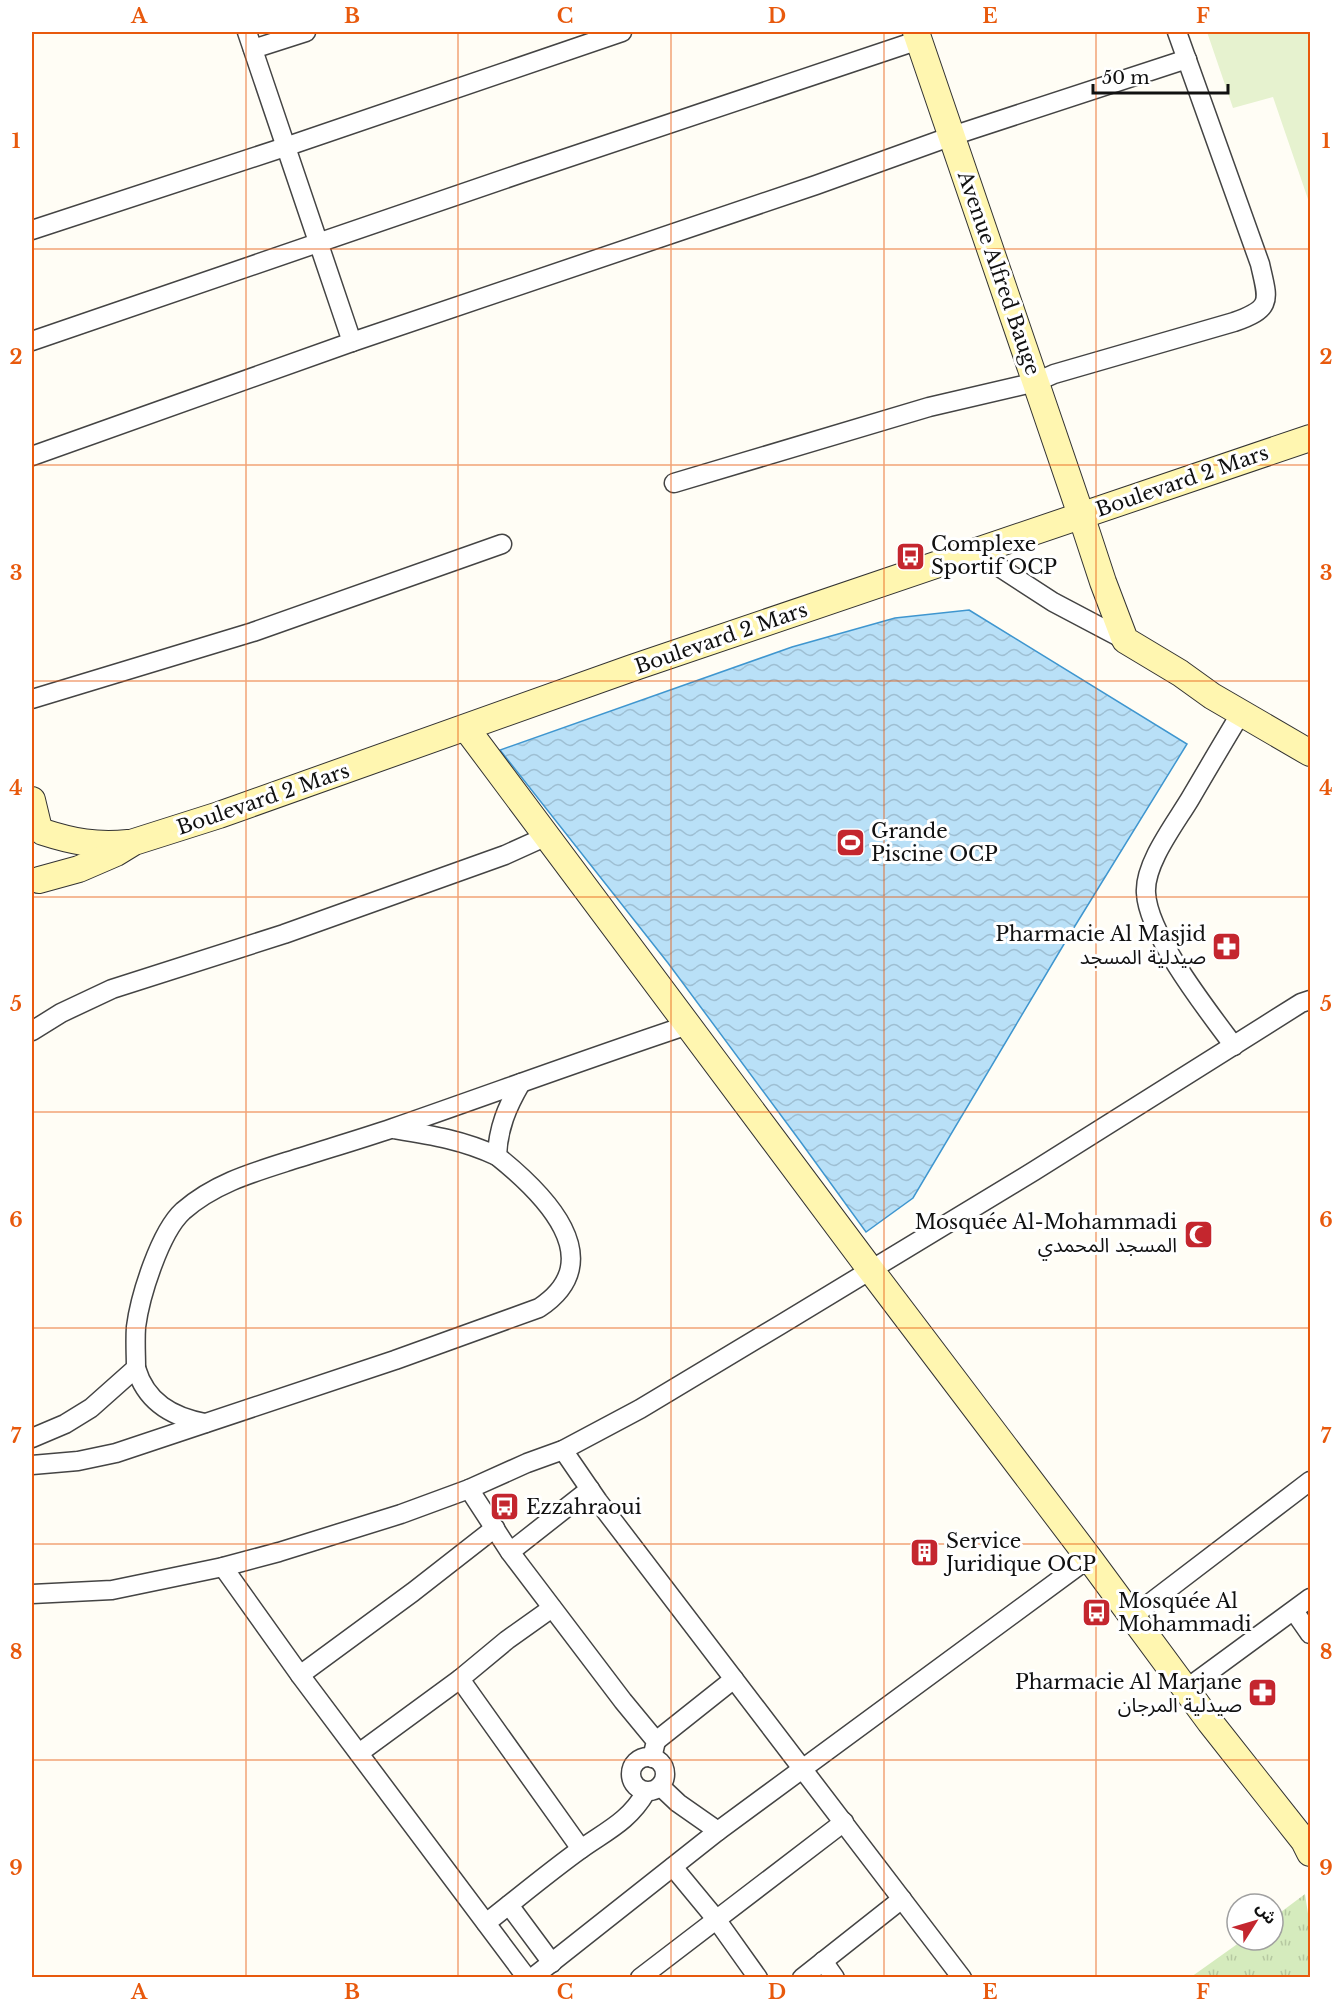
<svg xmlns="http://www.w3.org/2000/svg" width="1342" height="2009" viewBox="0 0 1342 2009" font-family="'Libre Baskerville','Noto Sans Arabic',serif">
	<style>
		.grass { fill: url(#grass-tufts) }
		.pitch { fill: #e6f2cf }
		.water { fill: url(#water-waves); stroke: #3f96cf; stroke-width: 1.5 }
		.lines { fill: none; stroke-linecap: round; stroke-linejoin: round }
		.street-casing { stroke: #444; stroke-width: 21 }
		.secondary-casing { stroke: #333; stroke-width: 28 }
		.street { stroke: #fff; stroke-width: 18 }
		.secondary { stroke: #fff6b0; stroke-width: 26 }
		.grid { fill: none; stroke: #e8590c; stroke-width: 1.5; stroke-opacity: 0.55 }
		.labels { text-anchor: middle; stroke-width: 6; stroke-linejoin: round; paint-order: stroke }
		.street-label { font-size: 20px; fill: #111; stroke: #fff }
		.poi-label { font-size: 20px; fill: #111; stroke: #fff; text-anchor: start }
		.neatline { fill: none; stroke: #e8590c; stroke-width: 2 }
		.grid-label { font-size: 20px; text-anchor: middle; font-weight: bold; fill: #e8590c }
	</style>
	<defs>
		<pattern id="grass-tufts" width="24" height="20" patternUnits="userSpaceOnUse" patternTransform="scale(1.5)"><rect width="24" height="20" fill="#d5ebbd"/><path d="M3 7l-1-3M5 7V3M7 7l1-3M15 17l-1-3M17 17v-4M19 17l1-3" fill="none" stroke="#b6c8a1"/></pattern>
		<pattern id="water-waves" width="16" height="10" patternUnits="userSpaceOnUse" patternTransform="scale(1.5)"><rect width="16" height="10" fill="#b9e0f7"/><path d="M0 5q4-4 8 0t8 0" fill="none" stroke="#9ebfd3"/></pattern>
	</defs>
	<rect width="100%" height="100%" fill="#fffdf5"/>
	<path class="grass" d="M1305,1894L1310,1927V1977H1191L1243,1940H1273V1918Z"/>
	<path class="pitch" d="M1207,32H1310V205L1273,97L1233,108Z"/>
	<path class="water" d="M969,610L1187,744L1070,934L913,1198L866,1232L800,1141L668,963L500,750L792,647L895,618Z"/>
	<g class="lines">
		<defs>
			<g id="street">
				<path d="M247,32L352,342"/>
				<path d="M253,49L306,32"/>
				<path d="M32,230L285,147L622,32"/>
				<path d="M32,341L522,173L919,40"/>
				<path d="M32,456L352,342L816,185L952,136L1187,59"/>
				<path d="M674,483L929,407L1036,382L1054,374L1234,322C1274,308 1268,300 1260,264L1177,32"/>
				<path d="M976,552L1053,602L1125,640"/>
				<path d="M32,699L253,632L502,544"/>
				<path d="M32,1031L61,1013L112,989L284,934L505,855L547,836"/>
				<path d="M1234,1046C1208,1011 1148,935 1146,893C1144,864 1175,824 1190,799C1207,770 1224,741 1241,713"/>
				<path d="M394,1129C431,1135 463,1140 497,1156"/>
				<path d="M136,1368C146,1402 172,1417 205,1423"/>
				<path d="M32,1438L65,1424L91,1408L136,1368C136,1355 135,1341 136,1327C140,1296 160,1232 183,1211C214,1184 251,1173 289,1161C323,1150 358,1140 393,1128C491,1094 589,1058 688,1025"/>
				<path d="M563,1450L598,1501L962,1978"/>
				<path d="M32,1465L78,1461L116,1453L395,1360L539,1308C612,1260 543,1193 497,1156C498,1128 507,1107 521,1083"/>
				<path d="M469,1489L510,1552L623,1701L656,1741L652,1758"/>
				<path d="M510,1552L590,1489"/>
				<path d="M223,1567L300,1675L527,1978"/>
				<path d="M32,1594L112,1590L223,1567L279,1552L401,1514L469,1489L527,1463L563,1450L640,1409L780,1325L1034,1171L1301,1003L1310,1000"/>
				<path d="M1294,1611L1310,1634"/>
				<path d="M1133,1616L1310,1481"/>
				<path d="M300,1675L413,1592L495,1528"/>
				<path d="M460,1679L581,1849"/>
				<path d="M1186,1689L1310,1598"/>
				<path d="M656,1741L734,1679"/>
				<path d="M359,1753L460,1679L507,1640L552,1608"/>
				<circle cx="648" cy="1774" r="17"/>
				<path d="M660,1786L678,1803L718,1831"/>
				<path d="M673,1867L716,1919L758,1978"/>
				<path d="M509,1905L552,1963"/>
				<path d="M486,1923C518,1898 549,1872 581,1849C608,1830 629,1821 646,1792"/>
				<path d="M823,1961L835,1978"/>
				<path d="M532,1978L718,1831L1089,1558"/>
				<path d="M640,1978L844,1822"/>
				<path d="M802,1978L902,1899"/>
			</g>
			<g id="secondary">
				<path d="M916,32L1081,515L1103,582L1125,640L1180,673L1212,696L1310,753"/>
				<path d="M466,728L870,1269L1089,1558L1210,1722L1304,1841L1310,1853"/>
				<path d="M32,800L38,825"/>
				<path d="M43,832C74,842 96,846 128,843"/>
				<path d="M39,880L79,869L116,853L134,842L219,815L632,668L1310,438"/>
			</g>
		</defs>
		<use href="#street" class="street-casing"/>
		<use href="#secondary" class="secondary-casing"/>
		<use href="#street" class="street"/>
		<use href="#secondary" class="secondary"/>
	</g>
	<path class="grid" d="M246,32V1978M458,32V1978M671,32V1978M884,32V1978M1096,32V1978M32,249H1310M32,465H1310M32,681H1310M32,897H1310M32,1112H1310M32,1328H1310M32,1544H1310M32,1760H1310"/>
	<defs>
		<symbol id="bus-square" viewBox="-11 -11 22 22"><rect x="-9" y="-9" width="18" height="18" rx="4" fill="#c4262e" stroke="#fff"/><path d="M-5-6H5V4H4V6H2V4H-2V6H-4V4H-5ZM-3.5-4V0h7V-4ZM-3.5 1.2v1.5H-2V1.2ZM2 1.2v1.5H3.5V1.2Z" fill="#fff"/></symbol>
		<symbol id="stadium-square" viewBox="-11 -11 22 22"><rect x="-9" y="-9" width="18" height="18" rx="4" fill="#c4262e" stroke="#fff"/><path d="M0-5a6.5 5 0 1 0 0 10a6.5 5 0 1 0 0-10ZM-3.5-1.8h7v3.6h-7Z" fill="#fff"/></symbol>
		<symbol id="pharmacy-square" viewBox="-11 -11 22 22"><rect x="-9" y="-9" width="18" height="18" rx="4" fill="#c4262e" stroke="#fff"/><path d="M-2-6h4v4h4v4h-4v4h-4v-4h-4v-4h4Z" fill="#fff"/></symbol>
		<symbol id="mosque-square" viewBox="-11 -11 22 22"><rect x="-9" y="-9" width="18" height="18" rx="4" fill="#c4262e" stroke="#fff"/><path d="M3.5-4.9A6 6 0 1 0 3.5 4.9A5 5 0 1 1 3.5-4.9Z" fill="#fff"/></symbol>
		<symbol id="building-square" viewBox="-11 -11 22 22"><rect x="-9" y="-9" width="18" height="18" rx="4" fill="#c4262e" stroke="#fff"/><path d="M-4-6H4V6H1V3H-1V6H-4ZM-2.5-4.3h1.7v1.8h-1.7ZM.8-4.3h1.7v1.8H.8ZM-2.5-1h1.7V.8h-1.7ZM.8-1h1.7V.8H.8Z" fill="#fff"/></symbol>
	</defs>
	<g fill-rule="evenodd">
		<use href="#bus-square" x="894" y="540" width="33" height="33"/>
		<use href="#stadium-square" x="834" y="826" width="33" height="33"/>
		<use href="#pharmacy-square" x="1210" y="930" width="33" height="33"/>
		<use href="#mosque-square" x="1182" y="1218" width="33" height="33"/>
		<use href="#bus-square" x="488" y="1490" width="33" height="33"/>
		<use href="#building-square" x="908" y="1536" width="33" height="33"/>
		<use href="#bus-square" x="1080" y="1596" width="33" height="33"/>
		<use href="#pharmacy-square" x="1246" y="1676" width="33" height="33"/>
	</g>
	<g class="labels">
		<g class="street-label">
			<text transform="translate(999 273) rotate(71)" y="7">Avenue Alfred Bauge</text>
			<text transform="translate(1182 481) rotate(-19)" y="7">Boulevard 2 Mars</text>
			<text transform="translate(721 638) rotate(-19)" y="7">Boulevard 2 Mars</text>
			<text transform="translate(263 799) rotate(-19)" y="7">Boulevard 2 Mars</text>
		</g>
		<g class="poi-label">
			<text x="931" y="551">Complexe<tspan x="931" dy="23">Sportif OCP</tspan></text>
			<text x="871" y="838">Grande<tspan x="871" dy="23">Piscine OCP</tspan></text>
			<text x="1206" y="941" text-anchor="end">Pharmacie Al Masjid<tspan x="1206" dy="23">صيدلية المسجد</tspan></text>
			<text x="1177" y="1229" text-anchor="end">Mosquée Al-Mohammadi<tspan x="1177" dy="23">المسجد المحمدي</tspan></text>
			<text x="526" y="1514">Ezzahraoui</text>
			<text x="946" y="1548">Service<tspan x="946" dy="23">Juridique OCP</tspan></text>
			<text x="1118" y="1608">Mosquée Al<tspan x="1118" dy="23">Mohammadi</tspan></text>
			<text x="1242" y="1689" text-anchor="end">Pharmacie Al Marjane<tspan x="1242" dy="23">صيدلية المرجان</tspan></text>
		</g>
	</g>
	<rect width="1342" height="2009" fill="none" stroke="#ffffff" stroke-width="66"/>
	<g transform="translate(1255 1922) rotate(53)"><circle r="28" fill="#ffffff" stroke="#a0a0a0" stroke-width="1.5"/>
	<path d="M0-4.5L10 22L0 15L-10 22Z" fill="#c4262e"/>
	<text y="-9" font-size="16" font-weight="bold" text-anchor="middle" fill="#111111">ش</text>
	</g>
	<path d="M1093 84v9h135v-9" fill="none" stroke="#111111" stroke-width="3"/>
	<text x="1102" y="84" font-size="18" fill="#111111" stroke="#ffffff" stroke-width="4.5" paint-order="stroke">50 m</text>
	<rect x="33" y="33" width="1276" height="1943" class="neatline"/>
	<g class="grid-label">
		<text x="139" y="23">A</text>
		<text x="352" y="23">B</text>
		<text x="565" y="23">C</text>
		<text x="777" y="23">D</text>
		<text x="990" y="23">E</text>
		<text x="1203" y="23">F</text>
		<text x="16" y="148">1</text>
		<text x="1326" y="148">1</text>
		<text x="16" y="364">2</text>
		<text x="1326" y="364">2</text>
		<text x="16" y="580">3</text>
		<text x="1326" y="580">3</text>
		<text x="16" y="795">4</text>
		<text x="1326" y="795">4</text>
		<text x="16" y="1011">5</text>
		<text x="1326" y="1011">5</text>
		<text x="16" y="1227">6</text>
		<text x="1326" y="1227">6</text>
		<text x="16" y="1443">7</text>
		<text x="1326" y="1443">7</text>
		<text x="16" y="1659">8</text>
		<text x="1326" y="1659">8</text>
		<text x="16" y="1875">9</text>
		<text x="1326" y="1875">9</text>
		<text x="139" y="1999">A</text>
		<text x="352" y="1999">B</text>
		<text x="565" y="1999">C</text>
		<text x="777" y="1999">D</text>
		<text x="990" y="1999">E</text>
		<text x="1203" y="1999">F</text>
	</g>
</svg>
